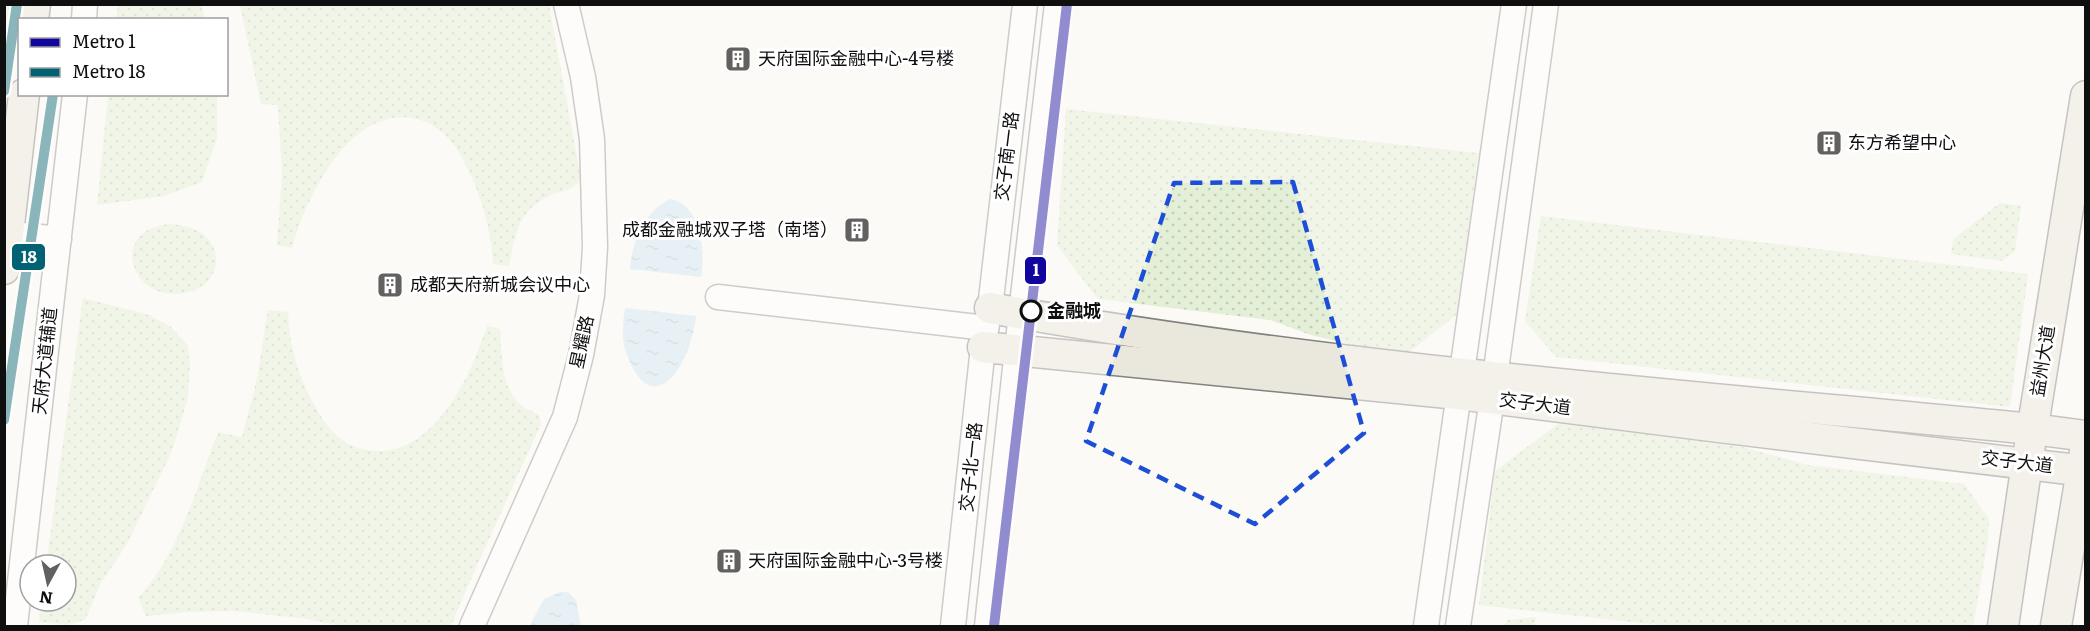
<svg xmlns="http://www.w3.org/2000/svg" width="2090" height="631" viewBox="0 0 2090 631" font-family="Literata,'Noto Sans SC',serif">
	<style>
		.green { fill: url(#green-dots) }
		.water { fill: url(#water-ripples) }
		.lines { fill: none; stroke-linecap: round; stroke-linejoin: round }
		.minor-casing { stroke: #959593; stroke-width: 27 }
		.major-casing { stroke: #838280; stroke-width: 33 }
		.minor { stroke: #fefefe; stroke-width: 24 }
		.major { stroke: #eae7dc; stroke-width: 30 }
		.metro-1-casing { stroke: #fff; stroke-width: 15 }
		.metro-2-casing { stroke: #fff; stroke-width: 15 }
		.metro-1 { stroke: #10069f; stroke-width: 10 }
		.metro-2 { stroke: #006272; stroke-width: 10 }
		.marked { fill: none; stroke: #1d4ed8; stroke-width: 4.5; stroke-dasharray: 12 8; stroke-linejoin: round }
		.stop-dot { fill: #fff; stroke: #0f0f0f; stroke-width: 3 }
		.labels { text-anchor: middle; stroke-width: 6; stroke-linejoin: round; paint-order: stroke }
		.poi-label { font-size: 18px; fill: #0f0f0f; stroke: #fff; text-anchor: start }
		.street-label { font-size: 18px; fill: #0f0f0f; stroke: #fff }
		.stop-label { font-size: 18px; font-weight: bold; fill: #0f0f0f; stroke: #fff; text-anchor: start }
		.line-badge { stroke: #fff; stroke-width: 2 }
		.badge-label { font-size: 16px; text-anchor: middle; font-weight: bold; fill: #fff }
	</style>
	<defs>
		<pattern id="green-dots" width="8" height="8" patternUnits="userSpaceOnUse" patternTransform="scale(1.5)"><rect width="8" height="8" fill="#e4efd7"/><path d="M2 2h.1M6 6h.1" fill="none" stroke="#c2ccb7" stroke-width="1.8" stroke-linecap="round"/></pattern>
		<pattern id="water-ripples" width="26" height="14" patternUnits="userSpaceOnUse" patternTransform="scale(1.5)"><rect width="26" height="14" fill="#cee5f2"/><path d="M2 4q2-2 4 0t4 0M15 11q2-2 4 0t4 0" fill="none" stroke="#b0c3ce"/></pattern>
	</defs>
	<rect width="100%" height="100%" fill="#fbfaf5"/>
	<g class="green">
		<path d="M5,4L13,5L5,75L4,5Z"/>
		<path d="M118,4L201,5L205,19H116Z"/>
		<path d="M240,5H549L581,179C572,192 562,190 549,196C518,211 515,235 509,266L493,264C491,233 484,204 471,176C459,149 444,124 412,118C348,108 306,198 292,248L277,245L282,175L278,105L261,104Z"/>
		<path d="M108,95H217V138L202,182L165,196L97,205Z"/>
		<path d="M1066,109L1478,153L1460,312L1403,357L1311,335L1270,320L1098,299L1057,246Z"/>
		<path d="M2000,203L2021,206L2015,251L2002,261L1951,254L1953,239Z"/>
		<path d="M1541,216L2028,274L2010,407L1556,357L1525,321Z"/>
		<path d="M170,224C182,225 194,227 204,235C226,254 216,285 189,292C131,307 106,229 170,224Z"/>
		<path d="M83,298L149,315L171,327L188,346L190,365L188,398L172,451L127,544L101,583L85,620L67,625L39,622L41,601H66V565H46Z"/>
		<path d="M268,310L288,312C289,345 299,380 316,408C328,429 342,446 367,450C432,462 471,376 487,326L500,329C502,355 500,387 522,406C527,410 534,412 539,415L541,424L466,590L451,626H341L307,619L234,611L187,612L146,616L138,598C146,589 154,579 160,569C186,528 201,476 218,432L242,437L257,379Z"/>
		<path d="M1558,424L1713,439L1808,465L1964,484L1989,519L1988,540L1973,626H1668L1479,605L1495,471Z"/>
		<path d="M1536,617L1534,626H1504L1508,620Z"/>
	</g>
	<g class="water">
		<path d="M670,199C701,204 706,252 701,277L630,269C632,241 644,212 670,199Z"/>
		<path d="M625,308L696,316C694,337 681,381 657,386C639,389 627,358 624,345C622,333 623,321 625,308Z"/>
		<path d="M560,592H568L576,600L581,626H531L532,621L544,599Z"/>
	</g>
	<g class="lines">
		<defs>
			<g id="minor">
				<path d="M84,20L85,4"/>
				<path d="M4,233L59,239"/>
				<path d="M718,297L986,328"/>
				<path d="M15,626L75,94"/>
				<path d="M472,626L565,417L581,355L592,295L595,247L592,139L583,77L566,4"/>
				<path d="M953,626L983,347L990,308L1025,4"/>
				<path d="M987,626L1021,313L1057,4"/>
				<path d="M1426,626L1514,4"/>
				<path d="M1458,626L1492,399L1546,4"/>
			</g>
			<g id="major">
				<path d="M33,20L35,4"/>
				<path d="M4,269L24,94"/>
				<path d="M990,308C1334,370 1685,395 2033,429L2086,436"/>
				<path d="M983,347L1458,394L1719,427L2086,471"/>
				<path d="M2003,626L2027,463L2086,96"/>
				<path d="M2056,626L2085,452"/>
			</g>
		</defs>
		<use href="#minor" class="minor-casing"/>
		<use href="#major" class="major-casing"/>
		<use href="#minor" class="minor"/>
		<use href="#major" class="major"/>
		<defs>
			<path id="metro-1" d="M994,626L1067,4"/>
			<g id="metro-2">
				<path d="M4,91L17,4"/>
				<path d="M4,420L53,94"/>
			</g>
		</defs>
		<use href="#metro-1" class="metro-1-casing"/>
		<use href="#metro-2" class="metro-2-casing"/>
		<use href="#metro-1" class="metro-1"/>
		<use href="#metro-2" class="metro-2"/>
	</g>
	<path d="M0 0H2090V631H0ZM1293,182L1364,433L1255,524L1086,441L1174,183Z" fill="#fbfaf5" fill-opacity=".55" fill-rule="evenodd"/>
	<path class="marked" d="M1293,182L1364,433L1255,524L1086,441L1174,183Z"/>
	<defs>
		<symbol id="building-square" viewBox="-11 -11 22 22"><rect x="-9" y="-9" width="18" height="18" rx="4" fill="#626160" stroke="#fff"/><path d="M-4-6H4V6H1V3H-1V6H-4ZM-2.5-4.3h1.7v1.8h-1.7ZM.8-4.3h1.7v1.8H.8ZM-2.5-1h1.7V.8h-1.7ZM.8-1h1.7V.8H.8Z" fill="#fff"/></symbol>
	</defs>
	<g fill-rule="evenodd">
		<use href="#building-square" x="723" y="44" width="30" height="30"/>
		<use href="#building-square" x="1814" y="128" width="30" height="30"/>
		<use href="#building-square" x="842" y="215" width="30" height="30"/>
		<use href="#building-square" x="375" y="270" width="30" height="30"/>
		<use href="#building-square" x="714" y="546" width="30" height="30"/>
	</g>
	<circle class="stop-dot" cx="1031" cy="311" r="10"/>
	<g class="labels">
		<g class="poi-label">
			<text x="758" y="65">天府国际金融中心-4号楼</text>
			<text x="1848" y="149">东方希望中心</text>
			<text x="838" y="236" text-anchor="end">成都金融城双子塔（南塔）</text>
			<text x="410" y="291">成都天府新城会议中心</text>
			<text x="748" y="567">天府国际金融中心-3号楼</text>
		</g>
		<g class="street-label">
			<text transform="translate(1007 156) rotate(-83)" y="6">交子南一路</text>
			<text transform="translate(582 342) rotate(-78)" y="6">星耀路</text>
			<text transform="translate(45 361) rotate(-84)" y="6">天府大道辅道</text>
			<text transform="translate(2043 361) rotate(-81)" y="6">益州大道</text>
			<text transform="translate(1535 404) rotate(7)" y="6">交子大道</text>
			<text transform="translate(2017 462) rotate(7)" y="6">交子大道</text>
			<text transform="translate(971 467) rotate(-84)" y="6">交子北一路</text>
		</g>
		<g class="stop-label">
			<text x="1047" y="317">金融城</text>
		</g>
	</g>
	<g class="line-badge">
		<rect x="11" y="243" width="35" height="28" rx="6" fill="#006272"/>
		<rect x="1024" y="256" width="23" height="29" rx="6" fill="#10069f"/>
	</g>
	<g class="badge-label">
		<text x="29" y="263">18</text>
		<text x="1036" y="276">1</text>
	</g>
	<rect width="2090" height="631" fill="none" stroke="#0f0f0f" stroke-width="12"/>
	<rect x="18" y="18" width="210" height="78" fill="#ffffff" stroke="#9f9f9f" stroke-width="1.5"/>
	<rect x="30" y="38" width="30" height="9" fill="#10069f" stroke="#9f9f9f" stroke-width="1.5"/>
	<text x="72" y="48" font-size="18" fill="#0f0f0f">Metro 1</text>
	<rect x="30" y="68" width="30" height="9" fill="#006272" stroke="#9f9f9f" stroke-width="1.5"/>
	<text x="72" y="78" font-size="18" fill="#0f0f0f">Metro 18</text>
	<g transform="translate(48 583) rotate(188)"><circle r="28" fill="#ffffff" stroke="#9f9f9f" stroke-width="1.5"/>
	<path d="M0-4.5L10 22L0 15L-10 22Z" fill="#626160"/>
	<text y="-9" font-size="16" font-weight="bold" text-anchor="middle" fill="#0f0f0f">N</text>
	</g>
</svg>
